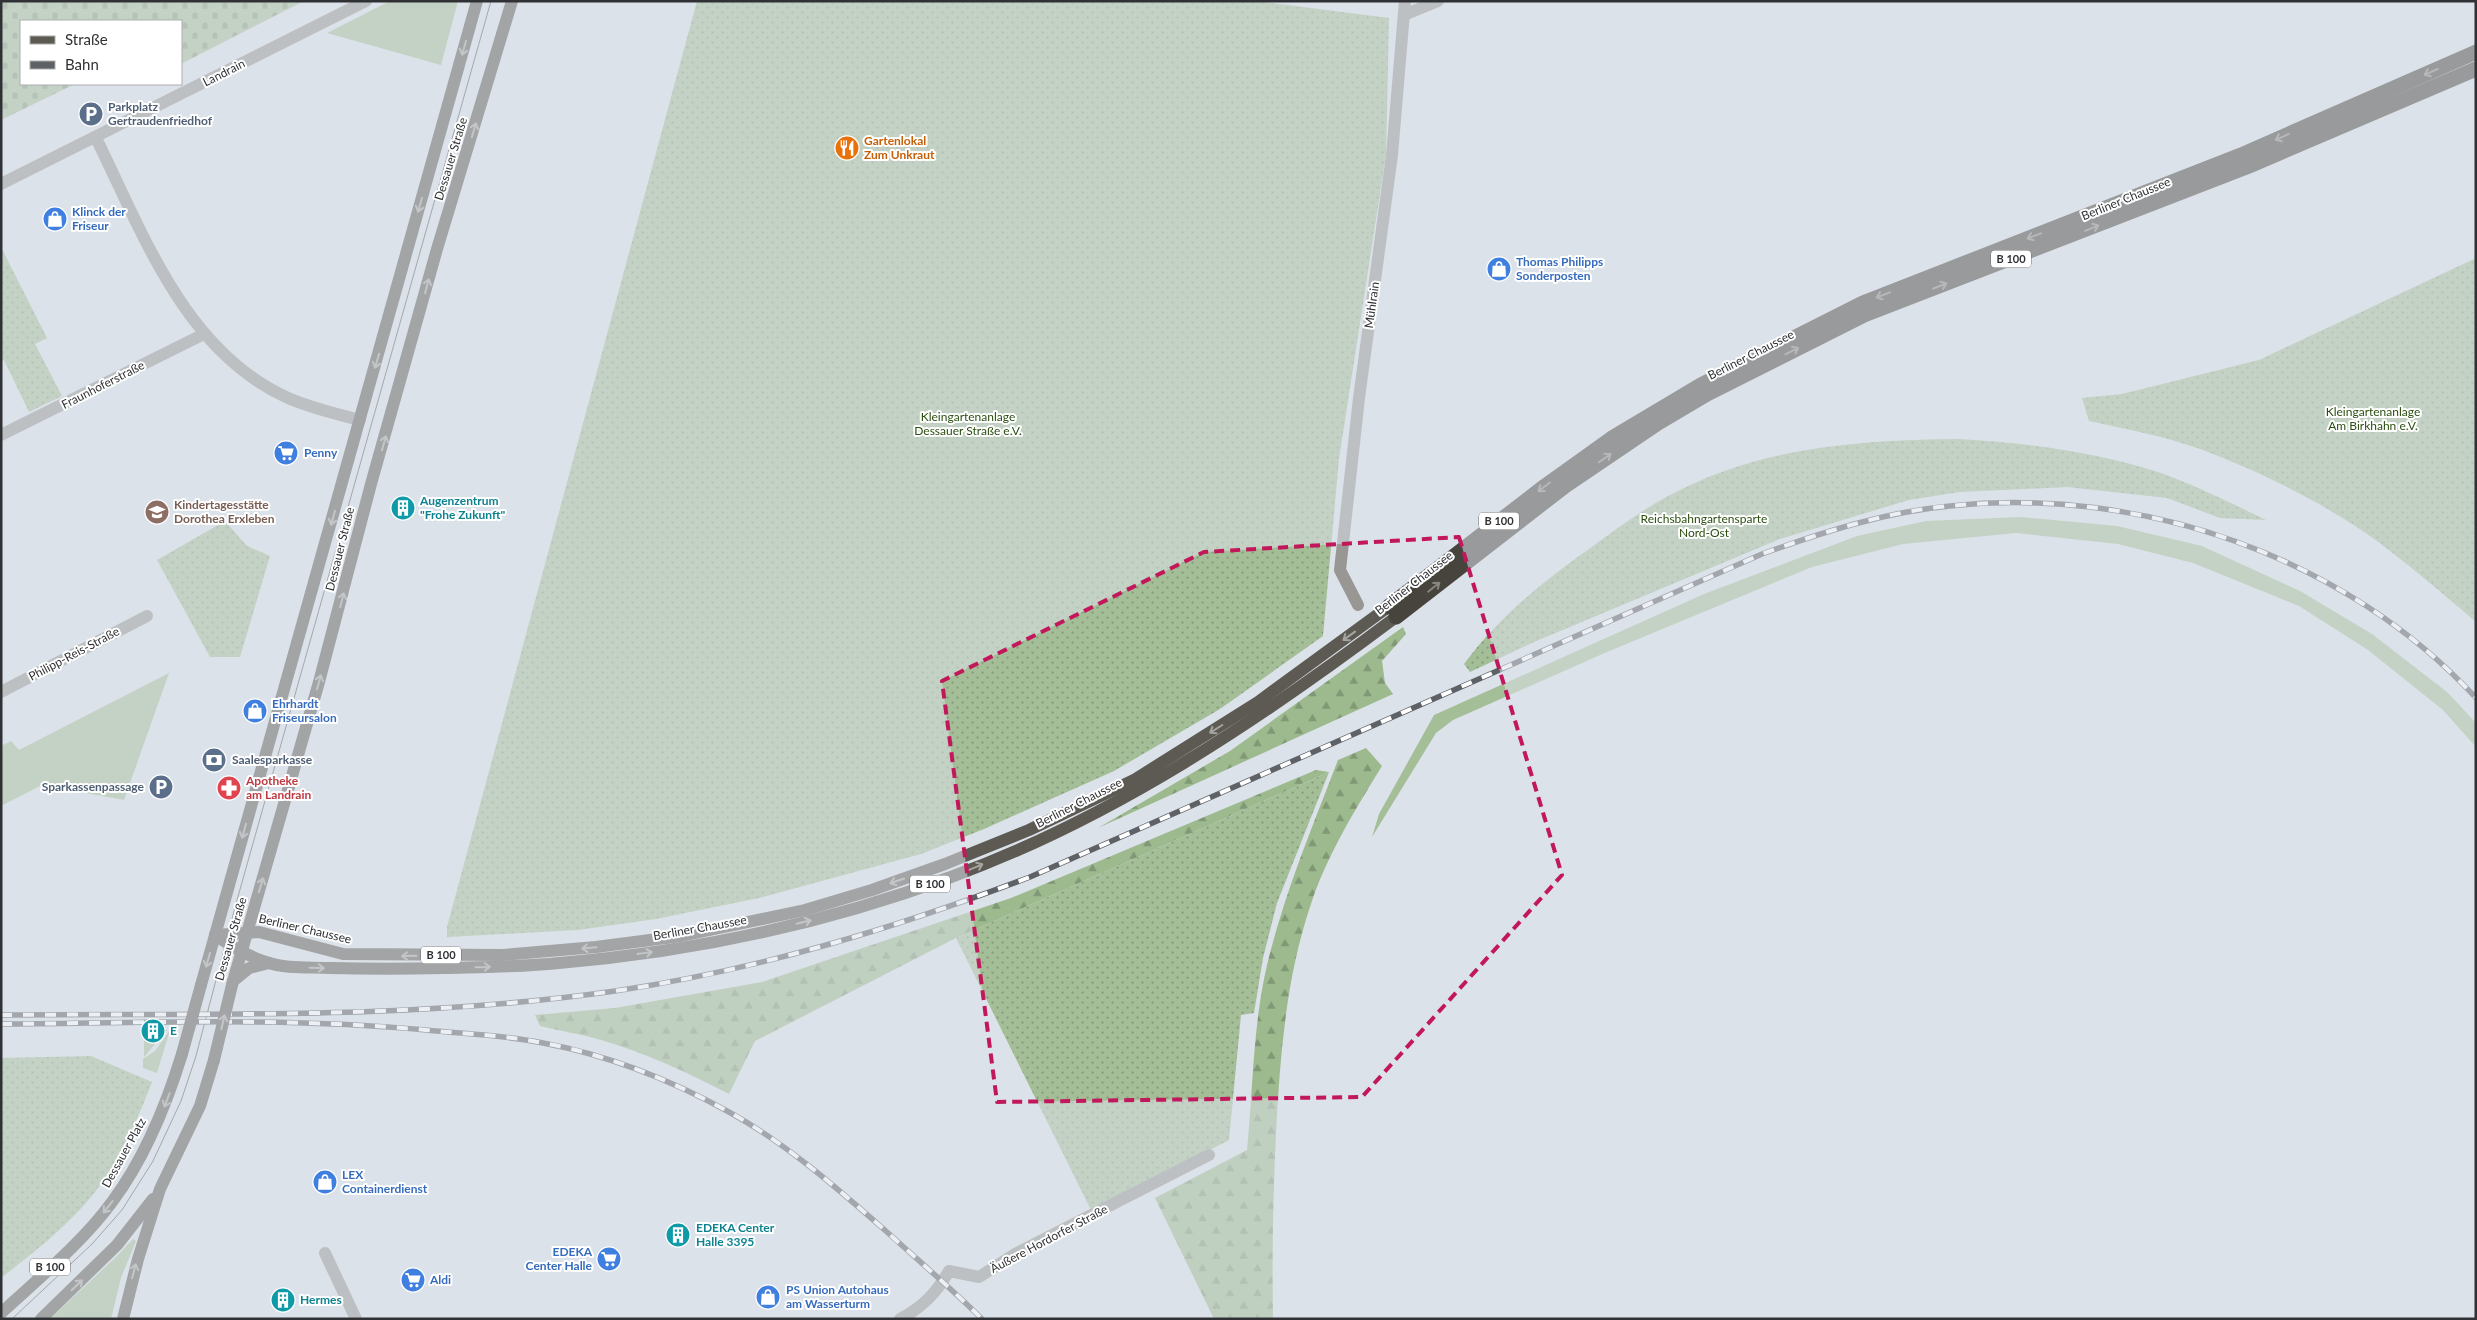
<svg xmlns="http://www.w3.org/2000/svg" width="2477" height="1320" viewBox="0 0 2477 1320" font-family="Lato,sans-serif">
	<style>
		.grass { fill: #a4be97 }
		.forest { fill: url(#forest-firs) }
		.cemetery { fill: url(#cemetery-stones) }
		.garden { fill: url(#garden-dots) }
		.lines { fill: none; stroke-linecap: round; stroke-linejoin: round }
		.minor { stroke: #989793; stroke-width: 12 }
		.major { stroke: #5c5a53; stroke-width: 12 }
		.highway { stroke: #47443d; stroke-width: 15 }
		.tram { stroke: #5e6165; stroke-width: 1 }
		.rail-casing { stroke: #5e6165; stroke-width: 5.5 }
		.rail { stroke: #fff; stroke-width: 4; stroke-dasharray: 11; stroke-linecap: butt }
		.major-bridge { stroke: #5c5a53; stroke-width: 12 }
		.oneway { stroke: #a5a4a0 }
		.oneway2 { stroke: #878581 }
		.marked { fill: none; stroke: #c2185b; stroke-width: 4; stroke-dasharray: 10 6; stroke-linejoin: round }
		.labels { text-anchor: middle; stroke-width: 4; stroke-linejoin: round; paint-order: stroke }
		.shield { fill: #fff; stroke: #6d6f71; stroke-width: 1 }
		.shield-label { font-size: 11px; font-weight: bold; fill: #2f3134 }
		.street-label { font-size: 12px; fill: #2f3134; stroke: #fff }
		.service-label { font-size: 12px; font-weight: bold; fill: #4e5e75; stroke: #fff; text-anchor: start }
		.food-label { font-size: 12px; font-weight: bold; fill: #c56008; stroke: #fff; text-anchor: start }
		.shop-label { font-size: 12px; font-weight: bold; fill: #366cbe; stroke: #fff; text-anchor: start }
		.park-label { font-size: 12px; fill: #2a4e10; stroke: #fff }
		.culture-label { font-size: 12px; font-weight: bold; fill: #0d838f; stroke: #fff; text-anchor: start }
		.education-label { font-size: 12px; font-weight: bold; fill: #785e54; stroke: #fff; text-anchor: start }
		.health-label { font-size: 12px; font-weight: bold; fill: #be3a42; stroke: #fff; text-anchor: start }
	</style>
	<defs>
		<pattern id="forest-firs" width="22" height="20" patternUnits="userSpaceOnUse" patternTransform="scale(1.25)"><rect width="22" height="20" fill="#9dba8e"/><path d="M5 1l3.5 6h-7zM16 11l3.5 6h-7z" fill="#809875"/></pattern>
		<pattern id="cemetery-stones" width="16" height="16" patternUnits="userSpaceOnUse" patternTransform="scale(1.25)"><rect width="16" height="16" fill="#a4be97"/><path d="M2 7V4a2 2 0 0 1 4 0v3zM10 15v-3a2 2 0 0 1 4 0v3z" fill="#869b7c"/></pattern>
		<pattern id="garden-dots" width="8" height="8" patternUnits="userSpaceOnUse" patternTransform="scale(1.25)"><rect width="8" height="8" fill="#a4be97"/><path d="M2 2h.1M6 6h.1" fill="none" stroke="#869b7c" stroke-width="1.8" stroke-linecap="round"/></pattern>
	</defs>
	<rect width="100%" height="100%" fill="#dce2ea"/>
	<g class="grass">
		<path d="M390,1H458L441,65L327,33Z"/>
		<path d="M2021,517L2117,526L2202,546L2300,591L2372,634L2447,692L2476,723V747L2443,710L2368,650L2299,606L2193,563L2118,544L2016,533L1903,544L1812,567L1607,652L1453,720L1436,733L1372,837L1379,814L1434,715L1704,594L1857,536L1926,521Z"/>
		<path d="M169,673L124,800L42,785L1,806V746L11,741L19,750Z"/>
		<path d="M167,1030L144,1057V1034L147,1031Z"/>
		<path d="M170,1030L157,1073L143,1068V1059L155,1051Z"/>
		<path d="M133,1239L136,1241L121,1278L111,1319H50L116,1257Z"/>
	</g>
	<g class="forest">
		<path d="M1403,627L1406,634L1382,661L1385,683L1393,694L1098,828L1230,751Z"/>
		<path d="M1366,748L1382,766C1355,810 1327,855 1311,904C1286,977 1280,1056 1276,1133C1273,1195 1272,1257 1273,1319H1214L1155,1198L1247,1150C1253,1088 1253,1025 1267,965C1284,894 1312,828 1338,760Z"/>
		<path d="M1316,770L1329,772L956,938L755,1041L729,1094C688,1073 646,1053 601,1040C581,1034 560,1031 540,1026L535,1015L615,1008L762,982L1011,898Z"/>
	</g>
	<path class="cemetery" d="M1,1H304L181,64V21H21V84H75L1,120Z"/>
	<g class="garden">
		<path d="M697,1H1257L1389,18L1386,155L1339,459L1323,636L1220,709L1114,771L984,829L921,854L759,898L656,919L578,930L447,937V927Z"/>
		<path d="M1,247L47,338L35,344L62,396L29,412L4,360L1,361Z"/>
		<path d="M2476,258V622C2446,596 2416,571 2385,547C2334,508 2260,471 2200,449C2164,436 2126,429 2089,421L2082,398L2122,394L2259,360Z"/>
		<path d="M1959,439C2026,443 2093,451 2158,472C2195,485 2231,503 2266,520L2220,518L2167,498L2067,487L1960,492L1909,500L1780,539L1534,642L1470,672L1464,664C1498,618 1542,582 1589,549C1619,527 1650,504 1684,488C1769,446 1866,440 1959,439Z"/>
		<path d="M225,521L247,546L270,556L240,657H210L157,560Z"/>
		<path d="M1329,772L1277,903L1263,958L1254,1013L1241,1015L1229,1140L1092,1212L956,938Z"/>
		<path d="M91,1056L152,1082C139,1116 124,1150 103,1181C77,1219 37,1250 1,1278V1058Z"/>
	</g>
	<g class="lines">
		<g class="minor">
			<path d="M1404,15L1438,1"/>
			<path d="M96,138C143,233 184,351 288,398C311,408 336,414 360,420"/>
			<path d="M1,184L366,1"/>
			<path d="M1,435L204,334"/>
			<path d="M1358,605L1340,570L1359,398L1392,155L1405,1"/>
			<path d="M1,692L147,616"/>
			<path d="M325,1253L356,1319"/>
			<path d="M900,1319C923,1307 937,1292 949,1271L979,1277L1015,1254L1209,1155"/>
		</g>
		<g class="major">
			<path d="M215,935C231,946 247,956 266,962C286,969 308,967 329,968C367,969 406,969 444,968C482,967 521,967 559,963C692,952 826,923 951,877C1113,818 1259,720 1396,617"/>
			<path d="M215,935L259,932L343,954L503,955L596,947L681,936L805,910L872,890L945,864L1029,830L1134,780L1258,702L1388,607"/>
			<path d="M233,981L249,968L269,963"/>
			<path d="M201,985L477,1"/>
			<path d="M232,985L319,682L371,484L437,249L512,1"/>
			<path d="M1,1313C39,1278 82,1243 112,1202C145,1158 166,1106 182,1054"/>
			<path d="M41,1319L117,1245L153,1199"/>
			<path d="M123,1319L138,1259L160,1189L200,1106L214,1060"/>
		</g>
		<g class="highway">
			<path d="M1388,607L1545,486L1612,438L1701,385L1863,303L2241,155L2476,52"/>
			<path d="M1396,617L1565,486L1658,423L1707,394L1864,315L2249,166L2476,69"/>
		</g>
		<path class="tram" d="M12,1319L92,1244L122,1210L153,1161L181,1101L196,1056L237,900L491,1"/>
		<defs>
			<g id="rail">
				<path d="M1,1015C206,1013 412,1020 615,991C758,970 895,928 1030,877L1762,554C1823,532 1885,512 1950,506C2140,486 2345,556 2476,698"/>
				<path d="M1,1024C143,1023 284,1017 426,1030C465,1034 504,1035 543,1043C608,1055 671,1080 729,1112C787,1144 837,1188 887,1232C919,1261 952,1289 982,1319"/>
			</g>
		</defs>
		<use href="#rail" class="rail-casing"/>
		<use href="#rail" class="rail"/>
		<g class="major-bridge">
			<path d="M182,1054L201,985"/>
			<path d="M214,1060L232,985"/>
		</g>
	</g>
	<defs><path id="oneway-shaft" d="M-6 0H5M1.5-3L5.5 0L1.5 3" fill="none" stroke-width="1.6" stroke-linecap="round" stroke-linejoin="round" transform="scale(1.25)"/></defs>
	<g class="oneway">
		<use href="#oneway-shaft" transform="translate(464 48) rotate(106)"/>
		<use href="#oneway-shaft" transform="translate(474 130) rotate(-73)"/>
		<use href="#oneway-shaft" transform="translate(420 205) rotate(106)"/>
		<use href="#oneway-shaft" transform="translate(427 286) rotate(-75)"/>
		<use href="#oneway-shaft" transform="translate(377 361) rotate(106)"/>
		<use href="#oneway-shaft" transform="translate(384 443) rotate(-74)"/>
		<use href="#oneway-shaft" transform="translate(333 518) rotate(105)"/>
		<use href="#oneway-shaft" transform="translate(342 600) rotate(-76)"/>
		<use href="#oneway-shaft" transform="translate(1349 636) rotate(144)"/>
		<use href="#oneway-shaft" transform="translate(319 682) rotate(-74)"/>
		<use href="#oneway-shaft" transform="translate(1216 729) rotate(148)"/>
		<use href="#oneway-shaft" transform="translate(244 831) rotate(105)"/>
		<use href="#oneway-shaft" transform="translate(976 867) rotate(-23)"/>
		<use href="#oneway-shaft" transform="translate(897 881) rotate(161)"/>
		<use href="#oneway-shaft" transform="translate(261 885) rotate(-73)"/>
		<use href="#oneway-shaft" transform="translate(804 922) rotate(-14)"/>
		<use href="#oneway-shaft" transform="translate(589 948) rotate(175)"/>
		<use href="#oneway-shaft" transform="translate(645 953) rotate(-8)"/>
		<use href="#oneway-shaft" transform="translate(409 956) rotate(179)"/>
		<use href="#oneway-shaft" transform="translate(208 960) rotate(106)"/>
		<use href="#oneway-shaft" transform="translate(483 967) rotate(-1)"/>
		<use href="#oneway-shaft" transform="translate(317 968) rotate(1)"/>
		<use href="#oneway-shaft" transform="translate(223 1022) rotate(-77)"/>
		<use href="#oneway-shaft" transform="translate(167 1100) rotate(111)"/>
		<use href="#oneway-shaft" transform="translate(108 1207) rotate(128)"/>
		<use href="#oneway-shaft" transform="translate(134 1271) rotate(-75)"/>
		<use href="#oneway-shaft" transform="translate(77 1285) rotate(-44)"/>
	</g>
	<g class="oneway2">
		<use href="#oneway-shaft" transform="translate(2431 72) rotate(156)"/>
		<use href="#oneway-shaft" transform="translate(2282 137) rotate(156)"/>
		<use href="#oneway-shaft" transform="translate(2092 228) rotate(-22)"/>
		<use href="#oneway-shaft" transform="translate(2034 236) rotate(159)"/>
		<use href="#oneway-shaft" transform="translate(1940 286) rotate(-21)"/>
		<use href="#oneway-shaft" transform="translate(1883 295) rotate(159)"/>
		<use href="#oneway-shaft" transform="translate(1792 351) rotate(-27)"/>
		<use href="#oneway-shaft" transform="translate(1605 458) rotate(-35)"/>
		<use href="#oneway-shaft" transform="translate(1544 487) rotate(143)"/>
		<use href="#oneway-shaft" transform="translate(1434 587) rotate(-39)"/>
	</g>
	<path d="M0 0H2477V1320H0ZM1459,537L1562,875L1362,1097L997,1102L942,681L1204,552Z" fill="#dce2ea" fill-opacity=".55" fill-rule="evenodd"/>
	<path class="marked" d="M1459,537L1562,875L1362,1097L997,1102L942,681L1204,552Z"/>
	<defs>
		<symbol id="parking-disc" viewBox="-11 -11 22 22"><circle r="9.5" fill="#5c6f8a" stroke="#fff"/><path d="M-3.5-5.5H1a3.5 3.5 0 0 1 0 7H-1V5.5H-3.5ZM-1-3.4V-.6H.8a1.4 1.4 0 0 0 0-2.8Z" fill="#fff"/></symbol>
		<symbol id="restaurant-disc" viewBox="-11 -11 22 22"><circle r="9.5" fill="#e8710a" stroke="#fff"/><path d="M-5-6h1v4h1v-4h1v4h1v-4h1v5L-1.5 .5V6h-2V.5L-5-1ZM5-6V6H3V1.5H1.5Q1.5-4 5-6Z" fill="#fff"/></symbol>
		<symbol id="shop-disc" viewBox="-11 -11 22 22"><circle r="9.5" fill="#3f7fe0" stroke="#fff"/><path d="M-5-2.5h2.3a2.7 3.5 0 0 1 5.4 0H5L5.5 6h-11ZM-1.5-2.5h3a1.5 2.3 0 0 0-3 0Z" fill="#fff"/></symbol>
		<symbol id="supermarket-disc" viewBox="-11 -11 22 22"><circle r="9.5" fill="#3f7fe0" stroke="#fff"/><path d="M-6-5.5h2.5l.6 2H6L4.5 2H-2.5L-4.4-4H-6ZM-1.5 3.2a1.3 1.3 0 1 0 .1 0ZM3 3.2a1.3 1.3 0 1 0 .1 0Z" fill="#fff"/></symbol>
		<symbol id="building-disc" viewBox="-11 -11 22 22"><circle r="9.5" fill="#0f9aa8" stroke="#fff"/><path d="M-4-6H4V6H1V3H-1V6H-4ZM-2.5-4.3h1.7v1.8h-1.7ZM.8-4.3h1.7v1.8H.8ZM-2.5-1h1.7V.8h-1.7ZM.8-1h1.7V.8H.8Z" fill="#fff"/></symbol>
		<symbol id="school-disc" viewBox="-11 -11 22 22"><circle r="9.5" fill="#8d6e63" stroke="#fff"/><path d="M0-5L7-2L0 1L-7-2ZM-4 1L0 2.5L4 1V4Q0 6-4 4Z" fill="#fff"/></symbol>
		<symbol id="bank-disc" viewBox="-11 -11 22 22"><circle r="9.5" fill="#5c6f8a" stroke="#fff"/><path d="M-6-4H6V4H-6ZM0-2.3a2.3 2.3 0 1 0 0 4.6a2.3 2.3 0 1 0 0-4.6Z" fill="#fff"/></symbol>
		<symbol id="pharmacy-disc" viewBox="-11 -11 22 22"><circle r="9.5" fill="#e0444e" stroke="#fff"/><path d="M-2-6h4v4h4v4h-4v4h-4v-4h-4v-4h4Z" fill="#fff"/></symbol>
	</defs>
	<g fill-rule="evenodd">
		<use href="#parking-disc" x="77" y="100" width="28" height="28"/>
		<use href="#restaurant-disc" x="833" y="134" width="28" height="28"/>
		<use href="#shop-disc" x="41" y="205" width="28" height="28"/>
		<use href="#shop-disc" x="1485" y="255" width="28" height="28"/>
		<use href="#supermarket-disc" x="272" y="439" width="28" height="28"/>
		<use href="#building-disc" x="389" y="494" width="28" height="28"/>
		<use href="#school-disc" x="143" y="498" width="28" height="28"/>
		<use href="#shop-disc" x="241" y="697" width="28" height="28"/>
		<use href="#bank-disc" x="200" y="746" width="28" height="28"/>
		<use href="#parking-disc" x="147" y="773" width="28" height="28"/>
		<use href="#pharmacy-disc" x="215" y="774" width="28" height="28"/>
		<use href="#building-disc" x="139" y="1017" width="28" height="28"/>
		<use href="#shop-disc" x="311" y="1168" width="28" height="28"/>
		<use href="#building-disc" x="664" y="1221" width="28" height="28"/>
		<use href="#supermarket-disc" x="595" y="1245" width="28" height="28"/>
		<use href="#supermarket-disc" x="399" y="1266" width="28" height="28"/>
		<use href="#shop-disc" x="754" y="1283" width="28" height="28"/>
		<use href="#building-disc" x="269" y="1286" width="28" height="28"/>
	</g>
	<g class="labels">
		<g class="shield">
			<rect x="1991" y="250.5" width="40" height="17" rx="4"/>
			<rect x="1479" y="512.5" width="40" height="17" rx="4"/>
			<rect x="910" y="875.5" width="40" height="17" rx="4"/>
			<rect x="421" y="946.5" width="40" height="17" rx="4"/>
			<rect x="30" y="1258.5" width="40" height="17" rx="4"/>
		</g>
		<g class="shield-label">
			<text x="2011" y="263">B 100</text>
			<text x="1499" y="525">B 100</text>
			<text x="930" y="888">B 100</text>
			<text x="441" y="959">B 100</text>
			<text x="50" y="1271">B 100</text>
		</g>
		<g class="street-label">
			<text transform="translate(224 73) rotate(-27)" y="4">Landrain</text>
			<text transform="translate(451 159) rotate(-73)" y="4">Dessauer Straße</text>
			<text transform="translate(2126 199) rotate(-22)" y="4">Berliner Chaussee</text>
			<text transform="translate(1372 305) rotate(-82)" y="4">Mühlrain</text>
			<text transform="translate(1751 355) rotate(-27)" y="4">Berliner Chaussee</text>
			<text transform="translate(103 385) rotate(-27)" y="4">Fraunhoferstraße</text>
			<text transform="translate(340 549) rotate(-76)" y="4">Dessauer Straße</text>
			<text transform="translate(1414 583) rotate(-38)" y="4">Berliner Chaussee</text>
			<text transform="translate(74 654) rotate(-28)" y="4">Philipp-Reis-Straße</text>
			<text transform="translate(1079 803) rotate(-27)" y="4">Berliner Chaussee</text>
			<text transform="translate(700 928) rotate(-10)" y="4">Berliner Chaussee</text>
			<text transform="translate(305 929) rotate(13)" y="4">Berliner Chaussee</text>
			<text transform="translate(231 939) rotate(-74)" y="4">Dessauer Straße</text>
			<text transform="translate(124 1153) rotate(-61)" y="4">Dessauer Platz</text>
			<text transform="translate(1049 1239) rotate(-28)" y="4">Äußere Hordorfer Straße</text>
		</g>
		<g class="service-label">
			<text x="108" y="111">Parkplatz<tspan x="108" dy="14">Gertraudenfriedhof</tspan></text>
			<text x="232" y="764">Saalesparkasse</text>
			<text x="144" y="791" text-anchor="end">Sparkassenpassage</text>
		</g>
		<g class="food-label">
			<text x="864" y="145">Gartenlokal<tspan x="864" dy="14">Zum Unkraut</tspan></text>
		</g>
		<g class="shop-label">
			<text x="72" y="216">Klinck der<tspan x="72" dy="14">Friseur</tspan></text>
			<text x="1516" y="266">Thomas Philipps<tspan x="1516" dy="14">Sonderposten</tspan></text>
			<text x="304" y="457">Penny</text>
			<text x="272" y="708">Ehrhardt<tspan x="272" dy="14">Friseursalon</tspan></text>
			<text x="342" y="1179">LEX<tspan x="342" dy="14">Containerdienst</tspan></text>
			<text x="592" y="1256" text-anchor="end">EDEKA<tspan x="592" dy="14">Center Halle</tspan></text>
			<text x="430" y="1284">Aldi</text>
			<text x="786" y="1294">PS Union Autohaus<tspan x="786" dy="14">am Wasserturm</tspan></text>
		</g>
		<g class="park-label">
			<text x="2373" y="416">Kleingartenanlage<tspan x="2373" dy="14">Am Birkhahn e.V.</tspan></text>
			<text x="968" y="421">Kleingartenanlage<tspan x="968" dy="14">Dessauer Straße e.V.</tspan></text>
			<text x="1704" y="523">Reichsbahngartensparte<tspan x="1704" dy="14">Nord-Ost</tspan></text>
		</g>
		<g class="culture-label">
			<text x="420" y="505">Augenzentrum<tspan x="420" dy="14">"Frohe Zukunft"</tspan></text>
			<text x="170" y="1035">E</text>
			<text x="696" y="1232">EDEKA Center<tspan x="696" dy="14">Halle 3395</tspan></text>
			<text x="300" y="1304">Hermes</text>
		</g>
		<g class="education-label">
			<text x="174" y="509">Kindertagesstätte<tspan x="174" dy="14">Dorothea Erxleben</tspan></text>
		</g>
		<g class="health-label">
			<text x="246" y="785">Apotheke<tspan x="246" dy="14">am Landrain</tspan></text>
		</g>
	</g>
	<rect width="2477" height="1320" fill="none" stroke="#2f3134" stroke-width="5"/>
	<rect x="20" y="20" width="162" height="65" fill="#ffffff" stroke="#acadae"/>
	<rect x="30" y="36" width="25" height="8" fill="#5c5a53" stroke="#acadae"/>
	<text x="65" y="45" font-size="15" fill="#2f3134">Straße</text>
	<rect x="30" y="61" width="25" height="8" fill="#5e6165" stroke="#acadae"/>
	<text x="65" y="70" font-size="15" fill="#2f3134">Bahn</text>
</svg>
